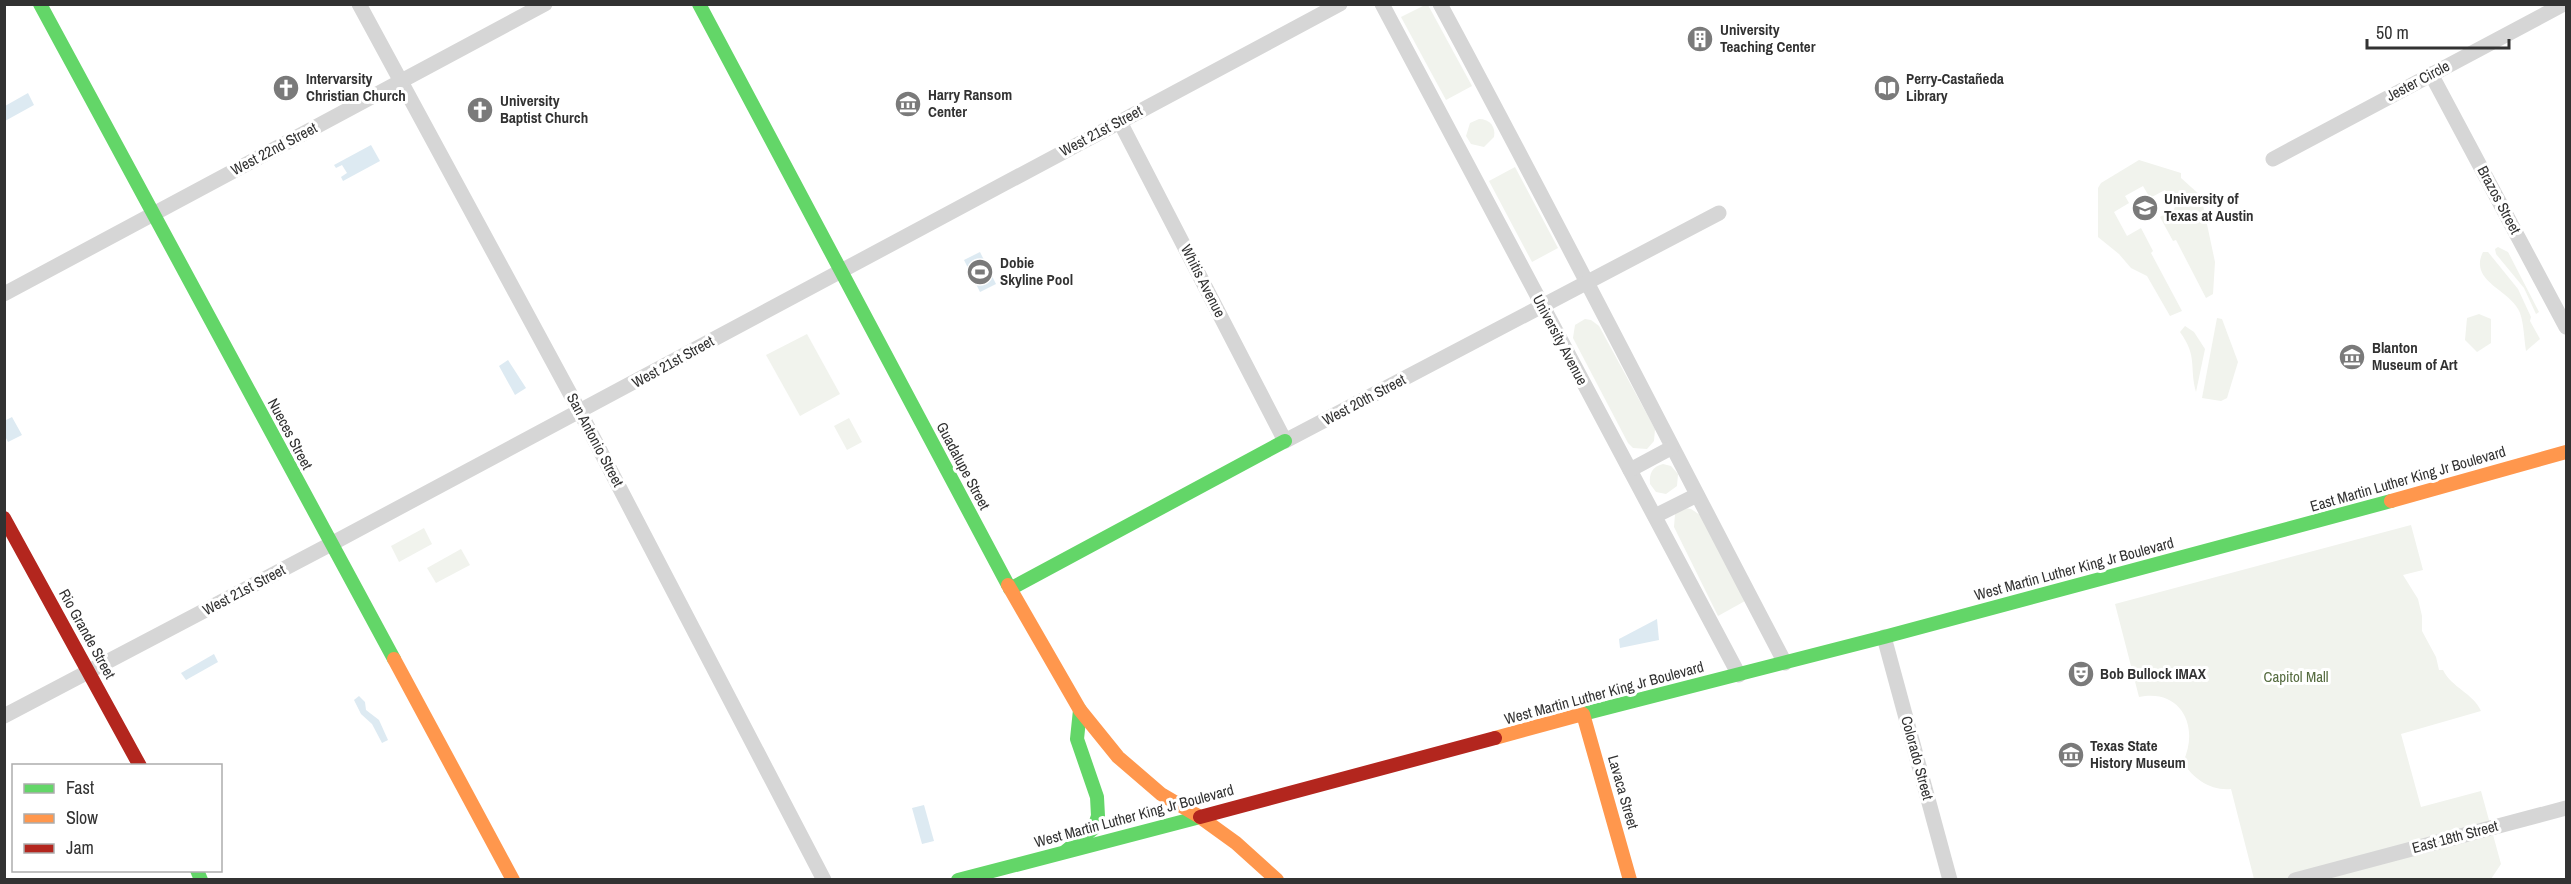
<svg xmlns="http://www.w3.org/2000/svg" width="2571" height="884" viewBox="0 0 2571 884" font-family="'Archivo Narrow',sans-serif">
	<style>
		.green { fill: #f1f3ed }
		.water { fill: #ddeaf2 }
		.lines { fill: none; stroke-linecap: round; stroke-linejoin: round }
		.street { stroke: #d6d6d6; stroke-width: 15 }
		.fast { stroke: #63d668; stroke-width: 14 }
		.slow { stroke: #ff974d; stroke-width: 14 }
		.jam { stroke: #b3261e; stroke-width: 14 }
		.labels { text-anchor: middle; stroke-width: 6; stroke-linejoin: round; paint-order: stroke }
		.poi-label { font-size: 15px; font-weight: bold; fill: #323232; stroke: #fff; text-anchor: start }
		.street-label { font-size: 15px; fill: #323232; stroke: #fff }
		.park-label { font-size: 15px; fill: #566c40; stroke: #fff }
	</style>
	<rect width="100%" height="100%" fill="#fff"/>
	<g class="green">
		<path d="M1425,5H1428L1472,86L1446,100L1401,17Z"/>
		<path d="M1479,119C1490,119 1496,127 1494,137L1484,147L1471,144L1466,136L1470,123Z"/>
		<path d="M2139,160L2181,173V178L2201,196L2215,262L2213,294L2206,298L2176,240L2173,241L2160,217L2175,208L2165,190L2150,198L2143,186L2125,196L2129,203L2114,212L2127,236L2141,228L2153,251L2151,253L2182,311L2170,316L2147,276L2131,268L2119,254L2098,237V188L2101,183Z"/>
		<path d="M1515,167L1558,248L1532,262L1489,181Z"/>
		<path d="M2498,247L2508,252L2539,312L2536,314L2524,288L2496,254L2495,249Z"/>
		<path d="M2483,252H2488L2518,289L2531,317L2530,321L2540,339L2526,351C2524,339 2524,324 2520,313C2512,290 2468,282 2483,252Z"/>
		<path d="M2479,314L2491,319V343L2477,352L2465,340L2467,318Z"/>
		<path d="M2217,318L2222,319L2238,362L2227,398L2221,401L2202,398Z"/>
		<path d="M1585,319L1591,320L1599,326L1655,429L1654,441L1647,449L1633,448L1628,443L1573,338L1575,325Z"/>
		<path d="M2185,326L2194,332L2205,349L2196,392C2189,366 2198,357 2180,332Z"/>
		<path d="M807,334L840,394L800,416L766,355Z"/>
		<path d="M849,418L862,442L847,450L834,426Z"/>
		<path d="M1663,464L1671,466L1678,474L1677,486L1666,494L1656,492L1650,484C1649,473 1652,467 1663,464Z"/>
		<path d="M1685,508L1691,509L1700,515L1745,601L1718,616L1674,527L1675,514Z"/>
		<path d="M2411,525L2423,570L2403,575L2418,599L2422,616V631L2436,657L2439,670H2443C2452,688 2473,693 2481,711L2401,734L2421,807L2481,791L2501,864L2491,879H2254L2231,789C2211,791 2193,779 2183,762C2200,727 2181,688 2139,697L2115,604Z"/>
		<path d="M424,528L432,544L399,562L391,546Z"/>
		<path d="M461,549L470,565L436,583L427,568Z"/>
	</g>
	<g class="water">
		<path d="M28,93L34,105L5,121V106Z"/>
		<path d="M371,145L380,161L343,181L341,177L347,173L342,165L336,168L334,165Z"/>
		<path d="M980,252L996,284L980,292L964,260Z"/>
		<path d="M508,360L526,388L515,395L499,366Z"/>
		<path d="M4,417L6,420L12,417L22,435L8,442L5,436Z"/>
		<path d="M1657,619L1659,640L1620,648L1619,639Z"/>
		<path d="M214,654L218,662L186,680L181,673Z"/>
		<path d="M359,696L365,702L366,710L379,720L388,740L382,743L372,724L361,714L354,700Z"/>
		<path d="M924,805L934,841L922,844L912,808Z"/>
	</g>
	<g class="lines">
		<g class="street">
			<path d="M359,4L580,412L824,880"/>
			<path d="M1382,4L1739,675"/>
			<path d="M1440,4C1558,223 1670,444 1785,663"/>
			<path d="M2431,74L2566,327"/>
			<path d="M1120,122L1285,441L1719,213"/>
			<path d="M2273,159L2564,4"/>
			<path d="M4,294L545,4"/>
			<path d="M1630,470L1671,448"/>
			<path d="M1655,516L1697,495"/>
			<path d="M1884,637L1950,880"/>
			<path d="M4,716L331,544L1340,4"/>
			<path d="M2295,880L2566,808"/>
		</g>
		<g class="fast">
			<path d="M40,4L394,659"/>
			<path d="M699,4L1008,585"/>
			<path d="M1010,589L1285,441"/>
			<path d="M1583,714L1884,637L2391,501"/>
			<path d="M1066,851L1094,828L1098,816L1097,797L1077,739L1080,710"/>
			<path d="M197,870L201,880"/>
			<path d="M958,880L1200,817"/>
		</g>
		<g class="slow">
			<path d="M2391,501L2566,452"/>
			<path d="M1008,585L1080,710L1118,757L1161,794L1200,817L1236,843L1277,880"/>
			<path d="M394,659L513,880"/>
			<path d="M1495,738L1583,714L1630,880"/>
		</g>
		<g class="jam">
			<path d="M4,518L140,766"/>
			<path d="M1200,817L1495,738"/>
		</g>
	</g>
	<defs>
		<symbol id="building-disc" viewBox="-11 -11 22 22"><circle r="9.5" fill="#7a7a7a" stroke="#fff"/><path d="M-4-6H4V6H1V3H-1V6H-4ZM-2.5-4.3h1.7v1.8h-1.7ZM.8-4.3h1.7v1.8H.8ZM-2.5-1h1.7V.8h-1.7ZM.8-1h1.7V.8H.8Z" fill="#fff"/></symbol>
		<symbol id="church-disc" viewBox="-11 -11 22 22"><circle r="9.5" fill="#7a7a7a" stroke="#fff"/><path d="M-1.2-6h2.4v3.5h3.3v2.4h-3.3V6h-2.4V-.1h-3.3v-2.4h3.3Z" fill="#fff"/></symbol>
		<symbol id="library-disc" viewBox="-11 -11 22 22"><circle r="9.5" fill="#7a7a7a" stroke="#fff"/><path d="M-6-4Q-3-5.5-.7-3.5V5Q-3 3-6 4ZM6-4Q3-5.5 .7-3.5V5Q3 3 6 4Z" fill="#fff"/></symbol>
		<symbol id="museum-disc" viewBox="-11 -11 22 22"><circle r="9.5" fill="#7a7a7a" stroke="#fff"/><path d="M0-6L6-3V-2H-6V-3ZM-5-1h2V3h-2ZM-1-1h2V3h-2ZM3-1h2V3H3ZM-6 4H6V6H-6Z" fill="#fff"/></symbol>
		<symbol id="university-disc" viewBox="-11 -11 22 22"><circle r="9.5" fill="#7a7a7a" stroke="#fff"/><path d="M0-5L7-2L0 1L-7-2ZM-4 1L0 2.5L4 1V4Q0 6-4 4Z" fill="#fff"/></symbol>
		<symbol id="stadium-disc" viewBox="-11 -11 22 22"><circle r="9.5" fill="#7a7a7a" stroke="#fff"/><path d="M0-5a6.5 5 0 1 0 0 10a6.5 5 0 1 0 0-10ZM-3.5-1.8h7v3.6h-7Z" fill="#fff"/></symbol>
		<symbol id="theatre-disc" viewBox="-11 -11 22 22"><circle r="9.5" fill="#7a7a7a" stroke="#fff"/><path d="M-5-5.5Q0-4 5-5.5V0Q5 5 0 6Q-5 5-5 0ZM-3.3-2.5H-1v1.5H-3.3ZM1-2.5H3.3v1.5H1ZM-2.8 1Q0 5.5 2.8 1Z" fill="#fff"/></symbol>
	</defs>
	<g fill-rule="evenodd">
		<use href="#building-disc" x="1685" y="24" width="30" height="30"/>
		<use href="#church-disc" x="271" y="73" width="30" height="30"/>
		<use href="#library-disc" x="1872" y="73" width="30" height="30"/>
		<use href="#museum-disc" x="893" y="89" width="30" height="30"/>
		<use href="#church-disc" x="465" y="95" width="30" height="30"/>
		<use href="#university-disc" x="2130" y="193" width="30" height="30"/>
		<use href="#stadium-disc" x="965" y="257" width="30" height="30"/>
		<use href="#museum-disc" x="2337" y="342" width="30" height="30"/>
		<use href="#theatre-disc" x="2066" y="659" width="30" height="30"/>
		<use href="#museum-disc" x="2056" y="740" width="30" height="30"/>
	</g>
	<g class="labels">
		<g class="poi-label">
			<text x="1720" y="35">University<tspan x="1720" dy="17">Teaching Center</tspan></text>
			<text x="306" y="84">Intervarsity<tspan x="306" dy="17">Christian Church</tspan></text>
			<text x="1906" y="84">Perry-Castañeda<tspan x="1906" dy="17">Library</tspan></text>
			<text x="928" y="100">Harry Ransom<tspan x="928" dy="17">Center</tspan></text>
			<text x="500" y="106">University<tspan x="500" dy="17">Baptist Church</tspan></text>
			<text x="2164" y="204">University of<tspan x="2164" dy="17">Texas at Austin</tspan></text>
			<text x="1000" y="268">Dobie<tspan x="1000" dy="17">Skyline Pool</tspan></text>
			<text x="2372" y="353">Blanton<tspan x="2372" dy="17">Museum of Art</tspan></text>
			<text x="2100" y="679">Bob Bullock IMAX</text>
			<text x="2090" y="751">Texas State<tspan x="2090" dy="17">History Museum</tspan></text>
		</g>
		<g class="street-label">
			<text transform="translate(2418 81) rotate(-28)" y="5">Jester Circle</text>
			<text transform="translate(1101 131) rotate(-28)" y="5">West 21st Street</text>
			<text transform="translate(274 149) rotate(-28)" y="5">West 22nd Street</text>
			<text transform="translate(2499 200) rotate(62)" y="5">Brazos Street</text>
			<text transform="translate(1203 281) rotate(63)" y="5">Whitis Avenue</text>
			<text transform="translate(1560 340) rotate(62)" y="5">University Avenue</text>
			<text transform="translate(673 362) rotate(-29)" y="5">West 21st Street</text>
			<text transform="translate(1364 400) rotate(-28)" y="5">West 20th Street</text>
			<text transform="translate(290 434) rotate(62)" y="5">Nueces Street</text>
			<text transform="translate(595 440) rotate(62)" y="5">San Antonio Street</text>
			<text transform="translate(963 466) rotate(62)" y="5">Guadalupe Street</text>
			<text transform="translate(2408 479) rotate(-16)" y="5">East Martin Luther King Jr Boulevard</text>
			<text transform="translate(2074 569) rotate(-15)" y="5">West Martin Luther King Jr Boulevard</text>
			<text transform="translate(244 590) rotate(-28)" y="5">West 21st Street</text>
			<text transform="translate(87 634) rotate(61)" y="5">Rio Grande Street</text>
			<text transform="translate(1604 693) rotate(-15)" y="5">West Martin Luther King Jr Boulevard</text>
			<text transform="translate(1917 758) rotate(75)" y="5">Colorado Street</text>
			<text transform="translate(1623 792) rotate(74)" y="5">Lavaca Street</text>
			<text transform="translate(1134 816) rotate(-15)" y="5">West Martin Luther King Jr Boulevard</text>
			<text transform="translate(2455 837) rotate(-15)" y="5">East 18th Street</text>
		</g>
		<g class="park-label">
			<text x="2296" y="682">Capitol Mall</text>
		</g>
	</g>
	<rect width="2571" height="884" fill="none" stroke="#323232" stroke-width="12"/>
	<rect x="12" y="764" width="210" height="108" fill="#ffffff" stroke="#adadad" stroke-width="1.5"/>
	<rect x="24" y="784" width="30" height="9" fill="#63d668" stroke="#adadad" stroke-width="1.5"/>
	<text x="66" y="794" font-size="18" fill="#323232">Fast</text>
	<rect x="24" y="814" width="30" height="9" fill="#ff974d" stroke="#adadad" stroke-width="1.5"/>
	<text x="66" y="824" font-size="18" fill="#323232">Slow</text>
	<rect x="24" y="844" width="30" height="9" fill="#b3261e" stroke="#adadad" stroke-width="1.5"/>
	<text x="66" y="854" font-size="18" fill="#323232">Jam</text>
	<path d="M2367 39v9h142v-9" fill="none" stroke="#323232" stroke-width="3"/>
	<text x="2376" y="39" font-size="18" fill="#323232" stroke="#ffffff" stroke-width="4.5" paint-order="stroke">50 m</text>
</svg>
